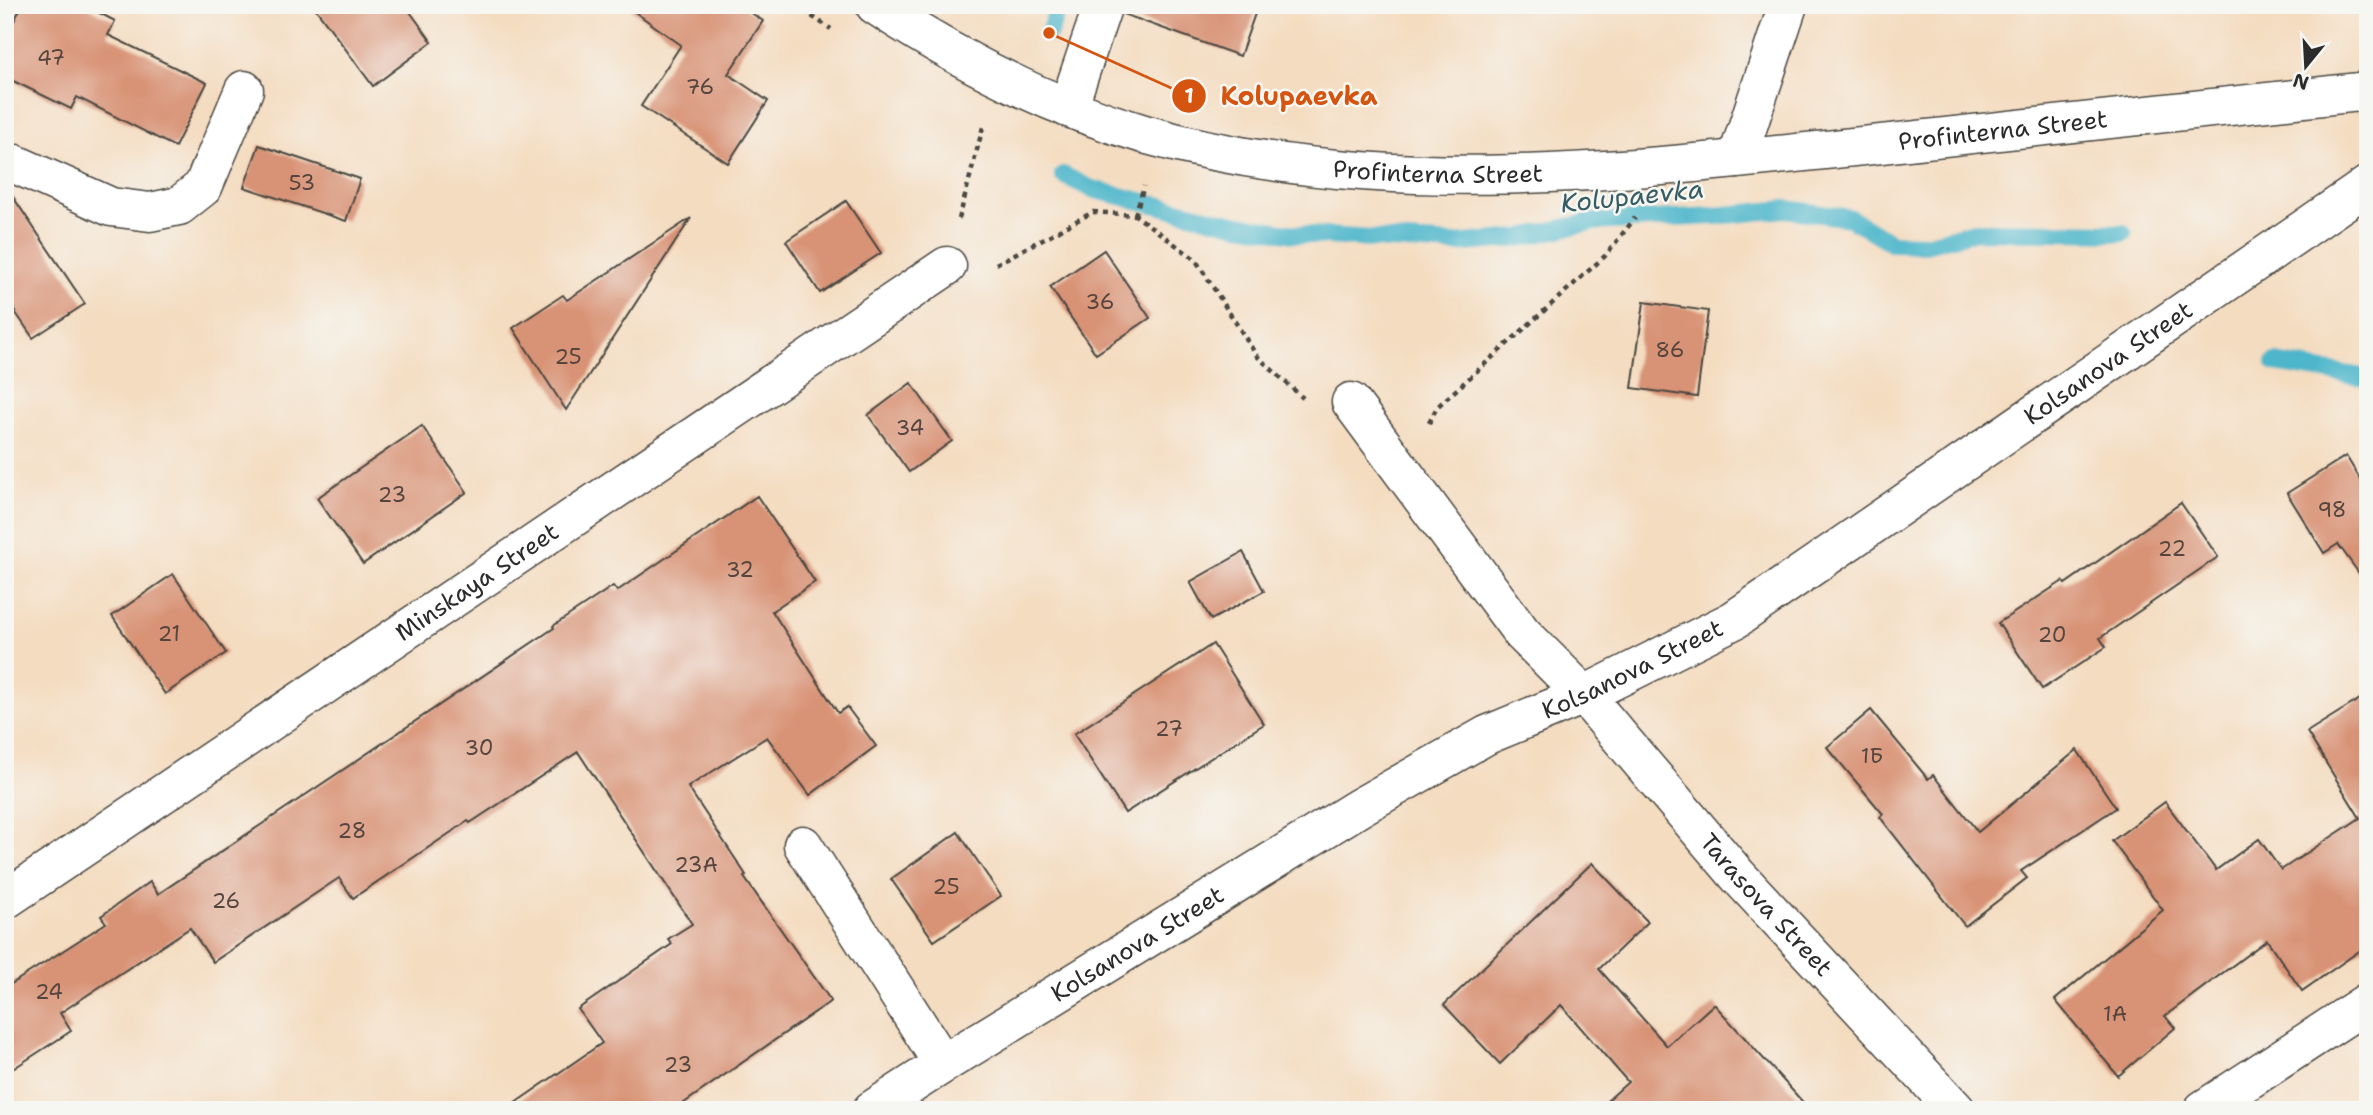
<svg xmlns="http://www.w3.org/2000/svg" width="2373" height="1115" viewBox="0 0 2373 1115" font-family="'Shantell Sans',sans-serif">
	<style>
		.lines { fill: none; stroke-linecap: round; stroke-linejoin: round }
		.stream { stroke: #4db6ca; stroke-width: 18 }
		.building { fill: #d89275 }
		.minor-casing { stroke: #494641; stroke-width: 41 }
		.major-casing { stroke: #494641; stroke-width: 41 }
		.path { stroke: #494641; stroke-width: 4.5; stroke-dasharray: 5 5; stroke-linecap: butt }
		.minor { stroke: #fff; stroke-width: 38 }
		.major { stroke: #fff; stroke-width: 38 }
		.labels { text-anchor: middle; stroke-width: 5; stroke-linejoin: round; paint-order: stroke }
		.number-label { font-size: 21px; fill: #56453e }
		.street-label { font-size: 24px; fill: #2b2b2b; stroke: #f6f6f2 }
		.water-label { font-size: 26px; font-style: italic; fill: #375c63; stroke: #f6f6f2 }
		.leader { fill: none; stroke: #d5540f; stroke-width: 2.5 }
		.callout-dot { fill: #d5540f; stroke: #f6f6f2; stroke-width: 2.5 }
		.mark-label { font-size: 21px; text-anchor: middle; font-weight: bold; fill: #fff }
		.callout-label { font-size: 26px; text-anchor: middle; font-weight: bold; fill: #d5540f; stroke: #f6f6f2; stroke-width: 5; stroke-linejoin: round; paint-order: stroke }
	</style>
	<rect width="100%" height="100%" fill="#f6f6f2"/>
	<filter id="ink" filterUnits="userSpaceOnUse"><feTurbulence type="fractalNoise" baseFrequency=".0143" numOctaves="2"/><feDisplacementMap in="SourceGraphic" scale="14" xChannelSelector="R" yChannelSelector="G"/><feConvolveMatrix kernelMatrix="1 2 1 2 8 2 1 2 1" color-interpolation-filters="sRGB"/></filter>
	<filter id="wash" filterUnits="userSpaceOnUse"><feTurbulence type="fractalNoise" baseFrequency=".00686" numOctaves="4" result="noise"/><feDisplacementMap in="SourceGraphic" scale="28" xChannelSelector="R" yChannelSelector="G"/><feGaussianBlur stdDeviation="1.57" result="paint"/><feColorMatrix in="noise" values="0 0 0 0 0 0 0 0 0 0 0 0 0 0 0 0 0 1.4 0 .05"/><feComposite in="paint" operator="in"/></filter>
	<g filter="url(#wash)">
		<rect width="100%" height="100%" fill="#f4dcc0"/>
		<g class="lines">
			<g class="stream">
				<path d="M1049,33L1059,5"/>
				<path d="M1063,175L1092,189L1234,224L1294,234L1454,244L1519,238L1591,222L1715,216L1786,209L1850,218L1892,243L1925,244L1976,231L2123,233"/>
				<path d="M2275,363L2368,378"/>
			</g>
		</g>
		<g id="blocks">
			<g class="building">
				<path d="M22,5H84L115,21L108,35L207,83L175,147L77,97L71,109L5,77V39Z"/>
				<path d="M313,5H405L432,42L373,86Z"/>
				<path d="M625,5H740L763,21L728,74L768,101L728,163L641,106L681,45Z"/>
				<path d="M1124,5H1258L1240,56L1123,14Z"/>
				<path d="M259,145L360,179L346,221L244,187Z"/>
				<path d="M5,185L85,304L33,338L5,297Z"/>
				<path d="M846,201L881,253L820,293L786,241Z"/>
				<path d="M691,218L566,410L513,328L563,295L567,300Z"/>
				<path d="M1104,250L1150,318L1096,354L1050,287Z"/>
				<path d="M1644,302L1708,311L1697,397L1632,388Z"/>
				<path d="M911,383L952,441L909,472L868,415Z"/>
				<path d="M422,426L467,492L363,564L317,498Z"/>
				<path d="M2346,456L2368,492V586L2338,544L2324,553L2287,493Z"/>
				<path d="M757,496L815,582L772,611L838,713L847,707L876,746L810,795L767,737L688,787L746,875L744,877L831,1001L674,1110H505L602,1043L578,1009L672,944L668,939L692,924L578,752L470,823L468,821L353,898L339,878L213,962L190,928L60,1013L71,1031L5,1074V988L106,923L101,916L150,882L158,894L554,628L553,626L613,586L617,591Z"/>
				<path d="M2181,503L2218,557L2100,638L2106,647L2042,689L1998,623L2063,581L2065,584Z"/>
				<path d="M1243,552L1264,591L1211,620L1190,582Z"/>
				<path d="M173,574L226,653L165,694L112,616Z"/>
				<path d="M1213,644L1264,724L1125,813L1074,734Z"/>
				<path d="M2368,694V945L2302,991L2267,940L2165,1016L2175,1028L2118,1076L2055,1000L2163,910L2112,841L2165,802L2216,870L2259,839L2281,870L2360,818L2307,732Z"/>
				<path d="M1871,710L1928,779L1933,775L1978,832L2077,750L2116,808L2021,871L2027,878L1965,926L1880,817L1883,814L1827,747Z"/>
				<path d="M958,832L1001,896L934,941L891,879Z"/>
				<path d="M1592,863L1648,922L1599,969L1667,1046L1714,1004L1810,1110H1597L1628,1082L1561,1005L1500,1064L1444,1005Z"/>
			</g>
		</g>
	</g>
	<g filter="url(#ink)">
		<use href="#blocks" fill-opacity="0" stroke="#494641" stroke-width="2"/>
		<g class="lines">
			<defs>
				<g id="minor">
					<path d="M1068,108L1103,5"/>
					<path d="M1737,159L1788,5"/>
					<path d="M5,163L15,164L111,207L150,212L179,206L203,187L244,90"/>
					<path id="s1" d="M1351,402L1522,633L1584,695L1738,876L1956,1110"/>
					<path d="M803,845L943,1064"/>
					<path id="s2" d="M5,900L947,266"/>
					<path id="s3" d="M872,1110L943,1064L1360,807L1487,735L1584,695L1734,620L2368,185"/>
					<path d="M2203,1110L2368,1002"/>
				</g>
				<g id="major">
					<path id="s4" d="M875,5C958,60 1048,106 1144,134C1378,201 1625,171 1863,146C2031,127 2199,109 2368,91"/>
				</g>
			</defs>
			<use href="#minor" class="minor-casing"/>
			<use href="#major" class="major-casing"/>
			<g class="path">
				<path d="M795,5L831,29"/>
				<path d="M1135,215L1144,186"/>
				<path d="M959,219L984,123"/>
				<path d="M996,264L1093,212L1135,215L1195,259L1257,356L1303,398"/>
				<path d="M1429,423L1437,407L1605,256L1635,218"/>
			</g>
			<use href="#minor" class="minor"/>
			<use href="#major" class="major"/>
		</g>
	</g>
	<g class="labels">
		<g class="number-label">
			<text x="51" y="65">47</text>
			<text x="700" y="94">76</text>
			<text x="302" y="190">53</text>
			<text x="1100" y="309">36</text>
			<text x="1670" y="357">86</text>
			<text x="568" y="364">25</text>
			<text x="910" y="435">34</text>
			<text x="392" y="502">23</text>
			<text x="2332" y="517">98</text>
			<text x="2172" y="556">22</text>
			<text x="740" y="577">32</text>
			<text x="169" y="641">21</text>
			<text x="2052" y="642">20</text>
			<text x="1169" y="736">27</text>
			<text x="479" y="755">30</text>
			<text x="1872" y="763">1Б</text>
			<text x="352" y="838">28</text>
			<text x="696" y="872">23А</text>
			<text x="946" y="894">25</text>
			<text x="226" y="908">26</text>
			<text x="49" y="999">24</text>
			<text x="2115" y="1021">1А</text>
			<text x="678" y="1072">23</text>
		</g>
		<g class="street-label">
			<text dy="8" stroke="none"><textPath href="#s4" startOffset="1164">Profinterna Street</textPath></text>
			<text dy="8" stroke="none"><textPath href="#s4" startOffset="597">Profinterna Street</textPath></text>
			<text dy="8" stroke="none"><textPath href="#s3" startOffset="1447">Kolsanova Street</textPath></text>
			<text dy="8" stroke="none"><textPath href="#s2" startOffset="569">Minskaya Street</textPath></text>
			<text dy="8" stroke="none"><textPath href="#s3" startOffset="880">Kolsanova Street</textPath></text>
			<text dy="8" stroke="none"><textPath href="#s1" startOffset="653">Tarasova Street</textPath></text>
			<text dy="8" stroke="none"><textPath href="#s3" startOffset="313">Kolsanova Street</textPath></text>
		</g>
		<g class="water-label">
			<text transform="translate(1632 196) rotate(-6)" y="9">Kolupaevka</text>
		</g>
	</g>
	<path class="leader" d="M1049 33L1189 96"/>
	<g class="callout-dot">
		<circle cx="1049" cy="33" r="7"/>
		<circle cx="1189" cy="96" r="18"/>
	</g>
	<g class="mark-label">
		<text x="1189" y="103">1</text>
	</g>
	<g class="callout-label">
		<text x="1299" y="105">Kolupaevka</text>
	</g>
	<rect width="2373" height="1115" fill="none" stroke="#f6f6f2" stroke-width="28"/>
	<g transform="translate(2306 66) rotate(198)" stroke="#f6f6f2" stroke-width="5" paint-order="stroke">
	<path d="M0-5L12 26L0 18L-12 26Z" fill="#2b2b2b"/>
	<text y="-10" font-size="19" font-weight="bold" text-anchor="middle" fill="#2b2b2b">N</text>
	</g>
</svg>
